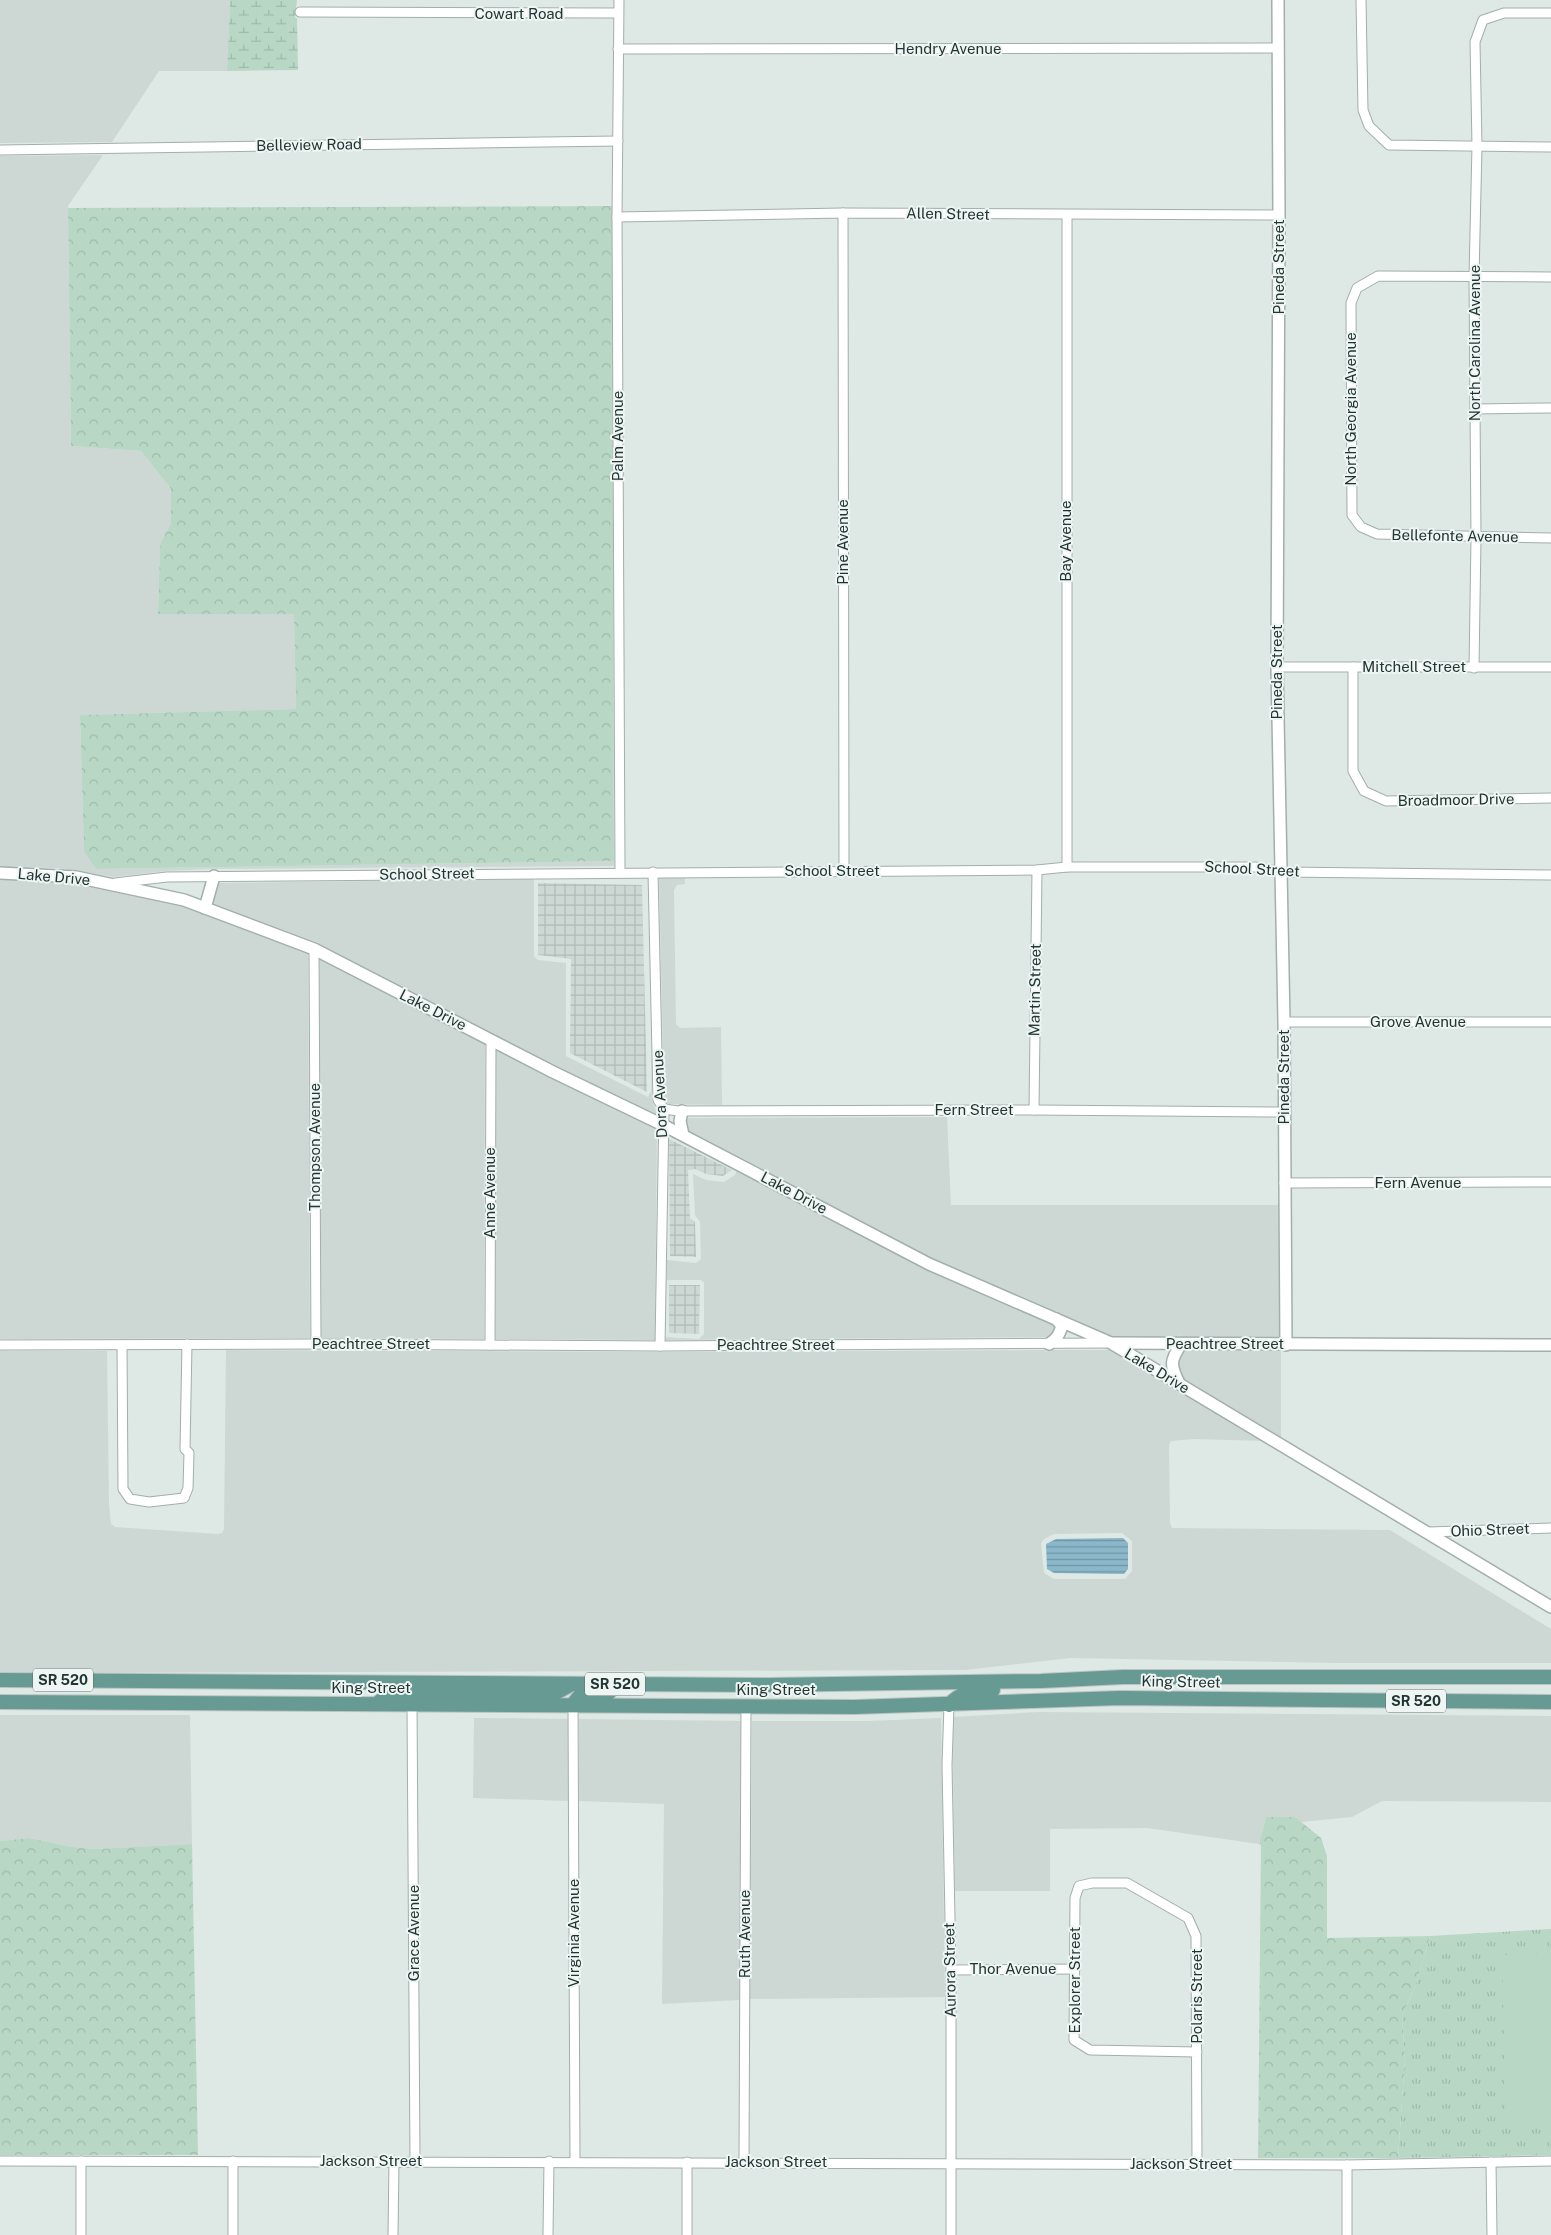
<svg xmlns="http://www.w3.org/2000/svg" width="1551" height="2235" viewBox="0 0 1551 2235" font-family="'Public Sans',sans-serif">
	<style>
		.built { fill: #cdd8d4; fill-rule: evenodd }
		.industrial { fill: url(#industrial-grid) }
		.grass { fill: url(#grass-tufts) }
		.forest { fill: url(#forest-crowns) }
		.wetland { fill: url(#wetland-marsh) }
		.pitch { fill: #b8d8c5 }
		.water { fill: url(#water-rules) }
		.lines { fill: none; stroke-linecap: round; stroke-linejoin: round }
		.minor-casing { stroke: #a2afac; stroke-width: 11 }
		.tertiary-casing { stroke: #a2afac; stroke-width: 14 }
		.primary-casing { stroke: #bcc3c2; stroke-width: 16 }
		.minor { stroke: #fff; stroke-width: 9 }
		.tertiary { stroke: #fff; stroke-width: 11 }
		.primary { stroke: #669a93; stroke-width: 14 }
		.labels { text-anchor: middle; stroke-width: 4; stroke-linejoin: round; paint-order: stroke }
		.shield { fill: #eef5f3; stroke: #5e6f6d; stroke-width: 1 }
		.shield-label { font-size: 14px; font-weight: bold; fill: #213633 }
		.street-label { font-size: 15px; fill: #213633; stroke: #eef5f3 }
	</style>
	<defs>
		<pattern id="industrial-grid" width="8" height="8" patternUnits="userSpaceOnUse" patternTransform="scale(1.25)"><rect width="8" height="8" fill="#cdd8d4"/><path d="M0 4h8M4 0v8" fill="none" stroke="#b0bab6"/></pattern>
		<pattern id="grass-tufts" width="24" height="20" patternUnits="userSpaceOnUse" patternTransform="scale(1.25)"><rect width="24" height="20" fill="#b8d8c5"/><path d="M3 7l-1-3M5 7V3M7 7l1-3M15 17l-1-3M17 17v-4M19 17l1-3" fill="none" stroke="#9ebaaa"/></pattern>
		<pattern id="forest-crowns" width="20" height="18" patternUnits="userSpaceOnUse" patternTransform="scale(1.25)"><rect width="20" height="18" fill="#b8d8c5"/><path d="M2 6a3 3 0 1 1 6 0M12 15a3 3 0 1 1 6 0" fill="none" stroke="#9ebaaa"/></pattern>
		<pattern id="wetland-marsh" width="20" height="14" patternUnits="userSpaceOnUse" patternTransform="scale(1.25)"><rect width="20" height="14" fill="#b8d8c5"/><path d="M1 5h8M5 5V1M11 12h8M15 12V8" fill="none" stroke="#9ebaaa"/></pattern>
		<pattern id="water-rules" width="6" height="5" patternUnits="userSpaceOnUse" patternTransform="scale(1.25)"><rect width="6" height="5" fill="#8ab7c9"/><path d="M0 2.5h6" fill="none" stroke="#7096a4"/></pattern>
	</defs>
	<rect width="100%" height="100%" fill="#dee8e5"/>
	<g class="built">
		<path d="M0,0H230L227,71H159L112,142L0,143Z"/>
		<path d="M103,155L68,206L71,446L141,451L171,489V523L160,544L158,614H294L296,709L80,715L84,852L96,869L614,861V866L211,869L166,871L113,877L56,868L0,867V156Z"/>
		<path d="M659,878H685V884L677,885L674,890L676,1024L680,1028L721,1027L722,1105L667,1104L664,1098Z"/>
		<path d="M0,879L75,883L183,906L308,954L310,1338L0,1339Z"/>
		<path d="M534,879V956L538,960L566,963V1056L648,1097L651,1091V1021L652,1100L658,1116L555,1066L496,1036V1034H492L319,945V943L212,904L218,883Z"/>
		<path d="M319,959L485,1044L484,1339L321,1338Z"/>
		<path d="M496,1050L657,1129L655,1340L495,1339Z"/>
		<path d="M947,1117L951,1205H1279L1280,1338H1182L1179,1335L1178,1337H1112L1059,1314L1056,1311L1054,1312L932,1259L688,1131L685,1121L686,1118Z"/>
		<path d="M737,1170L927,1270L1053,1325L1055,1328L1053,1335L1047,1337L666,1340V1337L699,1339L704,1334V1282L700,1280H667V1260L696,1263L701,1259L700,1222L695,1215L693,1174L706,1180L724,1182L735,1175Z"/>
		<path d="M226,1350L666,1352L1045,1350L1046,1352L1050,1350H1110L1175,1388L1177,1392L1179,1391L1264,1441L1194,1439L1171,1441L1169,1445L1170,1523L1172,1528L1390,1530L1551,1629V1663H1335L1071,1658L965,1670L0,1673V1351H107L109,1504L111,1524L115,1527L218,1534L222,1533L224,1529ZM1122,1533L1132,1541V1571L1125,1579H1054L1044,1573L1041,1543L1044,1539L1054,1534Z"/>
		<path d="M1184,1350L1281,1351V1437L1183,1379L1177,1367L1179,1359Z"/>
		<path d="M1038,1712L1551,1716V1802L1382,1801L1352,1817L1301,1822L1295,1817H1266L1259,1844L1147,1828L1050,1829V1891H955L952,1717Z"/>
		<path d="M0,1715H190L192,1844L96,1849L73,1847L29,1838L0,1841Z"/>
		<path d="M474,1718L568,1719V1801L473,1798Z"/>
		<path d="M941,1718L945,1997L750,1999L752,1721H869Z"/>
		<path d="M579,1719L741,1721L739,2000L662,2004L664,1804L579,1801Z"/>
	</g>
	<g class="industrial">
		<path d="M538,883L642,885L647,1092L570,1053L571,959L538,955Z"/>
		<path d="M669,1139L732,1170L723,1176L706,1174L695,1169L688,1170L690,1218L695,1222L696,1257L670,1256Z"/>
		<path d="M669,1285H700L699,1334L669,1333Z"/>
	</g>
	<path class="grass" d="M1551,1929V2155L1398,2158L1405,2059L1402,2016L1416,1984L1430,1936Z"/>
	<g class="forest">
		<path d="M612,206L614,861L96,869L84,852L80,715L296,709L294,614H158L160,544L171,523V489L141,451L71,446L68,208Z"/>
		<path d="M1266,1817H1295L1321,1838L1327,1856V1938L1430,1936L1416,1984L1402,2016L1405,2059L1398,2158H1258L1261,1845L1259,1844Z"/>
		<path d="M29,1838L73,1847L96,1849L192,1844L198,2155H0V1841Z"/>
	</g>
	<path class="wetland" d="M230,0H297L295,18H297L298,70L227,71Z"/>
	<path class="pitch" d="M1551,1954V2123L1506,2124L1502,1955Z"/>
	<path class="water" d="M1123,1538L1128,1543V1569L1124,1574L1054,1573L1047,1569L1046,1544L1056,1539Z"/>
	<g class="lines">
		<defs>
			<g id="minor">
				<path d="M619,0L617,217L620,872"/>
				<path d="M1361,0L1363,110L1369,126L1389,145L1551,147"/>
				<path d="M300,12L618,13"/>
				<path d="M618,49L1278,48"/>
				<path d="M0,150L618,141"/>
				<path d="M843,213L844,870"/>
				<path d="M617,217L843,213L1279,215"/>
				<path d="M1551,277L1378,276L1357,288L1351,303L1352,515L1361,527L1377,534L1551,538"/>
				<path d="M1475,409L1551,408"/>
				<path d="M1277,667H1551"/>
				<path d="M1353,667V771L1364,791L1386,801L1551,798"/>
				<path d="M1474,668L1476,538L1474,277L1477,146L1475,42L1483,20L1504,13H1551"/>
				<path d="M1067,867V215"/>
				<path d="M653,872L658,1100L664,1109L660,1346"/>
				<path d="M115,883L167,877L1037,870L1067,867H1255L1282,872L1551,875"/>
				<path d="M314,949L316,1344"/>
				<path d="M1284,1022H1551"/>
				<path d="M664,1109L678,1111L1034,1110L1284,1112"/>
				<path d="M1034,1110L1037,870"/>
				<path d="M1284,1183L1551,1182"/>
				<path d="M0,1345L316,1344L660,1346L1108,1343"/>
				<path d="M122,1345L123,1489L130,1499L149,1502L184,1498L188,1488L189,1453L185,1449L187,1344"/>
				<path d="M490,1345L491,1040"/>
				<path d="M1429,1532L1551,1528"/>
				<path d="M412,1704L415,2161"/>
				<path d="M573,1704L575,2161"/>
				<path d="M949,1705L947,1765L951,1970V2235"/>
				<path d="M951,1970L1075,1969"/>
				<path d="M1197,2052L1090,2050L1074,2040L1075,1898L1079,1886L1092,1883H1127L1188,1918L1196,1936L1197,2164"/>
				<path d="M0,2161L1347,2165L1551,2161"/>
				<path d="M81,2161V2235"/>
				<path d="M233,2161V2235"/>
				<path d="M687,2162V2235"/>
				<path d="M744,2162L746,1706"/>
				<path d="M1491,2162L1492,2235"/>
				<path d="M1347,2165V2235"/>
				<path d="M393,2235L394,2161"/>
				<path d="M548,2235L549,2161"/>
			</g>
			<g id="tertiary">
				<path d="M1278,0L1279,215L1277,667L1284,1022L1286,1345"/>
				<path d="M0,873L76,877L184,900L314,949L553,1072L663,1125L929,1264L1111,1343L1551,1607"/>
				<path d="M205,908L214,876"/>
				<path d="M682,1111L680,1121L683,1135"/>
				<path d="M1113,1343L1551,1345"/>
				<path d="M1049,1344C1057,1339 1059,1335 1062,1326L1056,1319"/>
				<path d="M1179,1383C1170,1365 1170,1361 1181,1344"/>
			</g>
			<g id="primary">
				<path d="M0,1680L767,1685L1041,1681L1123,1677H1551"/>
				<path d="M0,1702L854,1707L1120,1698L1551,1702"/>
				<path d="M377,1704L388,1694H554L572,1684"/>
				<path d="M573,1704L581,1694L609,1693"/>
				<path d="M949,1705C961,1691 975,1691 993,1690"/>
			</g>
		</defs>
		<use href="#minor" class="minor-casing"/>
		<use href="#tertiary" class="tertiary-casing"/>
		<use href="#primary" class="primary-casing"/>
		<use href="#minor" class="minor"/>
		<use href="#tertiary" class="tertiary"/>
		<use href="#primary" class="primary"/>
	</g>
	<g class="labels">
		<g class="shield">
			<rect x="33" y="1668.5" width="60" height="23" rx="4"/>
			<rect x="585" y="1672.5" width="60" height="23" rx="4"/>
			<rect x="1386" y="1689.5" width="60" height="23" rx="4"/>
		</g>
		<g class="shield-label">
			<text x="63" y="1685">SR 520</text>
			<text x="615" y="1689">SR 520</text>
			<text x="1416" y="1706">SR 520</text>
		</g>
		<g class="street-label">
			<text x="519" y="19">Cowart Road</text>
			<text x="948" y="54">Hendry Avenue</text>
			<text transform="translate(309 145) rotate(-1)" y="5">Belleview Road</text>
			<text transform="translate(948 214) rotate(1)" y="5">Allen Street</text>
			<text transform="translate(1279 267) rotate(-90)" y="5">Pineda Street</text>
			<text transform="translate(1475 343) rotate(-90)" y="5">North Carolina Avenue</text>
			<text transform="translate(1351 409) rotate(-90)" y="5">North Georgia Avenue</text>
			<text transform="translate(618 436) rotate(-90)" y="5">Palm Avenue</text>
			<text transform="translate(1455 536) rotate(1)" y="5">Bellefonte Avenue</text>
			<text transform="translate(1066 541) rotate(-90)" y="5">Bay Avenue</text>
			<text transform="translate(843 542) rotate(-90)" y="5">Pine Avenue</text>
			<text x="1414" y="672">Mitchell Street</text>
			<text transform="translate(1277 672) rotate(-90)" y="5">Pineda Street</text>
			<text transform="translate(1456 800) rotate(-1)" y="5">Broadmoor Drive</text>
			<text transform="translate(1252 869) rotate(3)" y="5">School Street</text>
			<text x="832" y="876">School Street</text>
			<text transform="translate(427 874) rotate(-1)" y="5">School Street</text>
			<text transform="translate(54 877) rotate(5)" y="5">Lake Drive</text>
			<text transform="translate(1035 990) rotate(-89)" y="5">Martin Street</text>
			<text transform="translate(433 1010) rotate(27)" y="5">Lake Drive</text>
			<text x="1418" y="1027">Grove Avenue</text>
			<text transform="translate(1284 1077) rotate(-90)" y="5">Pineda Street</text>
			<text transform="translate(660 1094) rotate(-93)" y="5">Dora Avenue</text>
			<text x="974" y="1115">Fern Street</text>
			<text transform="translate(315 1147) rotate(-90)" y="5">Thompson Avenue</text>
			<text x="1418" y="1188">Fern Avenue</text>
			<text transform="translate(490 1193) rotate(-90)" y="5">Anne Avenue</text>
			<text transform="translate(794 1193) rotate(28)" y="5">Lake Drive</text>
			<text x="371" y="1349">Peachtree Street</text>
			<text x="1225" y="1349">Peachtree Street</text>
			<text x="776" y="1350">Peachtree Street</text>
			<text transform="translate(1157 1371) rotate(31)" y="5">Lake Drive</text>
			<text transform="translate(1490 1530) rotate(-2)" y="5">Ohio Street</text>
			<text transform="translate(1181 1682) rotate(1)" y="5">King Street</text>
			<text x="371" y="1693">King Street</text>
			<text x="776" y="1695">King Street</text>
			<text transform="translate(414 1933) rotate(-90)" y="5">Grace Avenue</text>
			<text transform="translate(574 1933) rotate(-90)" y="5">Virginia Avenue</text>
			<text transform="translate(745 1934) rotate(-90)" y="5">Ruth Avenue</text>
			<text x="1013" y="1974">Thor Avenue</text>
			<text transform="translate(950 1970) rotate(-91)" y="5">Aurora Street</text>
			<text transform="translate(1075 1980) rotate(-90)" y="5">Explorer Street</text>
			<text transform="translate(1197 1996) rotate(-90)" y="5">Polaris Street</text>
			<text x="371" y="2166">Jackson Street</text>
			<text x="776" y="2167">Jackson Street</text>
			<text x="1181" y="2169">Jackson Street</text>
		</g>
	</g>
</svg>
